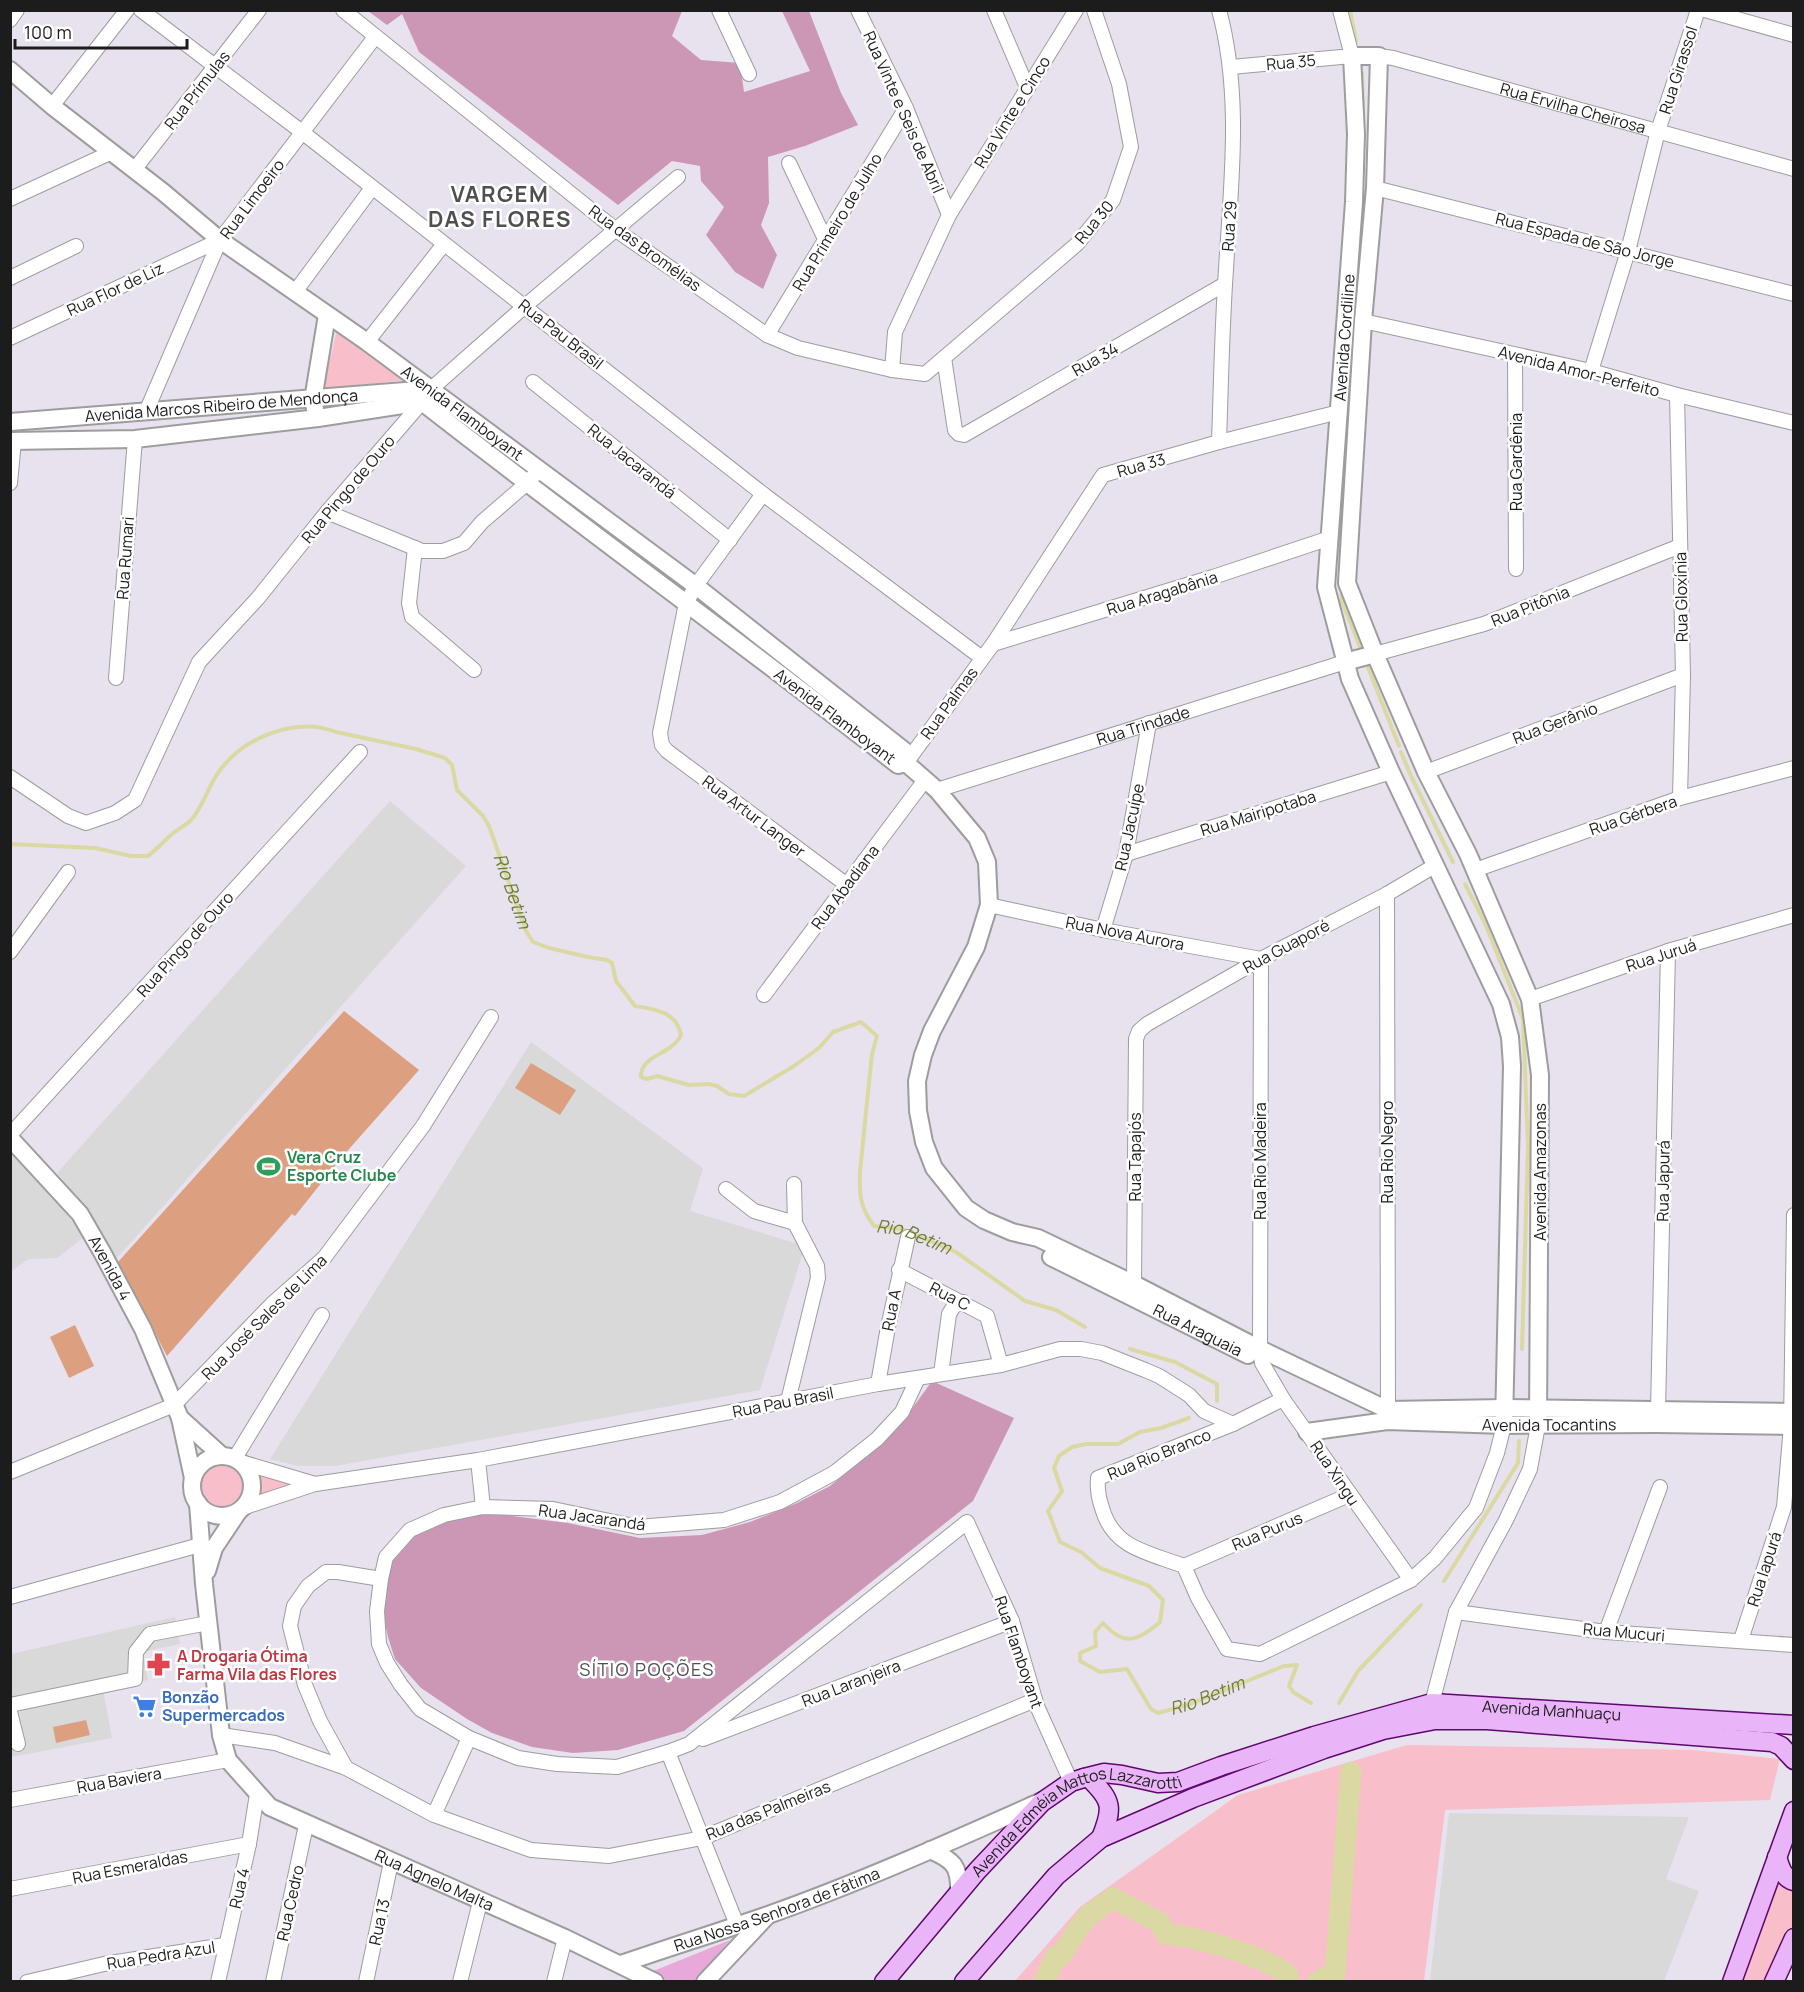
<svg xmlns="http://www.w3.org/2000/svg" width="1804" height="1992" viewBox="0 0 1804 1992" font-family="Manrope,sans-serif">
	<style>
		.residential { fill: #d9d9da }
		.grass { fill: #e8a8d8 }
		.forest { fill: #cc97b5 }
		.park { fill: #f8bec9 }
		.pitch { fill: #dca080 }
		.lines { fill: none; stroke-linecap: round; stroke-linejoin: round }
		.stream { stroke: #dbd9a3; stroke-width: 4 }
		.river { stroke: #dbd9a3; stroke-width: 21 }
		.minor-casing { stroke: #9d9d9d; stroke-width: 16 }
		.tertiary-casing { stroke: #9d9d9d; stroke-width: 20 }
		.secondary-casing { stroke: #5f0670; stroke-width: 21 }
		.minor { stroke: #fff; stroke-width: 14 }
		.tertiary { stroke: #fff; stroke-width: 16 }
		.secondary { stroke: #eab5f8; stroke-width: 18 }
		.labels { text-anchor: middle; stroke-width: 5; stroke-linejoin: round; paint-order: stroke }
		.street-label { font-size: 16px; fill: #1c1c1c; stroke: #fff }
		.leisure-label { font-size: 16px; font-weight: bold; fill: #27864d; stroke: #fff; text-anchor: start }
		.health-label { font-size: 16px; font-weight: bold; fill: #be3a42; stroke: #fff; text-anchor: start }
		.shop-label { font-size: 16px; font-weight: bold; fill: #366cbe; stroke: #fff; text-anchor: start }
		.water-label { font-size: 18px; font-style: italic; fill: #6d7c3a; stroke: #fff }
		.neighbourhood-label { font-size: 18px; letter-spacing: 1.5px; fill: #4f4f4f; stroke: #fff }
		.district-label { font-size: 22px; font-weight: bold; letter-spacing: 1.5px; fill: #4f4f4f; stroke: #fff }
	</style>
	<rect width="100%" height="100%" fill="#e7e2ee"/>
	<g class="residential">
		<path d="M390,801L466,866L117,1258L57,1173Z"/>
		<path d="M531,1042L703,1168L690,1211L805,1246L760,1390L335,1466H298L270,1459Z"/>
		<path d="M11,1151L47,1189L84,1237L57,1258L29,1259L11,1271Z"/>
		<path d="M175,1617L180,1644L142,1652L148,1680L103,1690L112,1738L11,1757V1654Z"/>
		<path d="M1449,1813L1689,1817L1666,1879L1699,1891L1664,1981H1430Z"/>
	</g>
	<path class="grass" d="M730,1940L695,1981H668L651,1972Z"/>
	<g class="forest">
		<path d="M368,11H682L672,36L701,60L740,63L744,92L810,71L782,11H809L841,93L858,125L805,146L768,157L769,203L761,225L777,255L763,289L735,272L706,235L724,207L701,181L700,166L672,161L618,205L419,52L402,14L387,25Z"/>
		<path d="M932,1381L1014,1418L973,1501L684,1731L618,1750L573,1753L532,1747L492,1733L467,1719L421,1688L395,1659L388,1637L384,1618V1595L392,1558L405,1542L425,1528L452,1518L487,1513L568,1523L640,1538L702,1535L750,1522L797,1503L830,1486L874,1451L901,1424Z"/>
	</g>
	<g class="park">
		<path d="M337,330L406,380L323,389Z"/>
		<circle cx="222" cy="1486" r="23"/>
		<path d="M255,1473L299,1485L255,1500L259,1486Z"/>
		<path d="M1407,1745L1692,1750L1780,1759L1770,1800L1445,1810L1424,1981H1015L1080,1907L1238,1795Z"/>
		<path d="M1776,1882L1793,1889V1924L1767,1981L1739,1982Z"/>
	</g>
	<g class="pitch">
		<path d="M344,1011L419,1070L342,1157L295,1216L292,1214L167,1356L118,1262Z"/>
		<path d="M531,1063L576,1090L560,1115L515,1088Z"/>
		<path d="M75,1325L94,1366L69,1378L50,1337Z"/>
		<path d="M86,1720L90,1735L56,1743L53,1727Z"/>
	</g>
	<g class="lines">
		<g class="stream">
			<path d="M1350,10L1356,41"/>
			<path d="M1362,73L1363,114"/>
			<path d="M1356,282L1362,230V200"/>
			<path d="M1340,566L1341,496"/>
			<path d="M1342,589V601L1362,652"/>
			<path d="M1366,662L1399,746"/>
			<path d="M1401,752L1411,776L1453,862"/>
			<path id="s1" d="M10,844L95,848L131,856H148C157,849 164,841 172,834C178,829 185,826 191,820C203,807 208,787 218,773C242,738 295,716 336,732L416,749L445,758L452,765L457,790L483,816L489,826L526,931L533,942L549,948L588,957L607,960L612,963L616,981L635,1006C655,1009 677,1012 681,1035C672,1055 640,1055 641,1077L647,1079L657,1076L689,1085L709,1084L717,1086L729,1094L744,1096L794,1066L819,1048L833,1032L861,1022L877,1036L872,1054L860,1171C859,1195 860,1207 874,1226L902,1229L956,1252L1025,1301L1056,1310L1085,1327"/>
			<path d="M1465,884L1485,923L1523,1019L1528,1147L1522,1349"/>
			<path d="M1130,1349L1175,1362L1217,1384V1401"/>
			<path id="s2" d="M1189,1418L1161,1428L1140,1432L1118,1444H1086L1072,1447L1059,1456L1054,1468L1062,1491L1048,1511L1060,1542L1081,1552L1100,1568L1149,1586L1163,1600L1160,1622C1138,1641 1124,1647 1103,1623L1095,1632L1096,1646L1080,1653V1661L1100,1672L1127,1669L1151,1709L1158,1713L1190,1704L1284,1666L1297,1665L1289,1686L1293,1692L1311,1703"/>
			<path d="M1444,1581L1518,1463L1519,1441"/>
			<path d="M1339,1703L1358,1671L1421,1605"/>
		</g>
		<g class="river">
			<path d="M1044,1982L1056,1956H1061L1077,1930L1090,1914L1113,1898L1159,1922L1166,1934C1195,1936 1267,1957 1288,1975L1286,1981L1288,1982"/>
			<path d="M1317,1982L1335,1973L1351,1772"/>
		</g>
		<defs>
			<g id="minor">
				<path d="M141,10L302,132L763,494L982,658"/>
				<path d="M343,10L616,230L767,335L798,348L892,370L925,374L1077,244L1113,200L1131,147L1119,84L1094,10"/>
				<path d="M719,10L749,74"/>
				<path d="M858,10L906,108L949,215"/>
				<path d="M994,10L1027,87"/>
				<path d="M1705,10L1794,35"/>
				<path d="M10,20L17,10"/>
				<path id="s3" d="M1379,56L1393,58L1794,169"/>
				<path d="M1231,67L1352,56L1340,10"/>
				<path d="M52,106L127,10"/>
				<path d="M789,163L826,241"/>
				<path d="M134,170L259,10"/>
				<path d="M1375,188L1794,294"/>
				<path d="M10,199L112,152"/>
				<path d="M10,278L76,246"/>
				<path d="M295,292L372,188"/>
				<path d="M1363,321L1591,371L1677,395L1794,423"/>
				<path d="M767,335L906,108"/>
				<path d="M10,338L220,240"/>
				<path d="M367,342L444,244"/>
				<path d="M1515,355L1516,569"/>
				<path d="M944,358L955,430L959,434L964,435L1225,284"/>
				<path d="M892,370L895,332L949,215L1076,10"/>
				<path d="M1591,371L1628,251L1658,131L1698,10"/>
				<path d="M533,382L730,540"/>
				<path d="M1677,395L1683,675L1680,798"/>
				<path d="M146,412L220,240L375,37"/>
				<path d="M1219,442C1221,384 1222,326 1226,269C1231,183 1242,95 1219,10"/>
				<path d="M10,483L14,441"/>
				<path d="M763,494L697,584L686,603L660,733L662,745L667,751L847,885"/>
				<path d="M327,512L422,551H443L464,543L482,522L526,484L539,470"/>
				<path d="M415,548L409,603L412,617L474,670"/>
				<path d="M993,644L1213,577L1330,538"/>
				<path d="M1375,654L1484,624L1680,546"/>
				<path d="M116,678L135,439"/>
				<path d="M906,763L993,644L1103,475L1219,442L1339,412"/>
				<path d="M1426,772L1683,675"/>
				<path d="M10,777L68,816L86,823L115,813L135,800L199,662L258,598L327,512L422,402L431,389L525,306L678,177"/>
				<path id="s4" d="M937,790L1345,662"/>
				<path d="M1126,854L1391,772"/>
				<path d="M1475,870L1680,798L1794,768"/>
				<path d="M1387,894L1388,1410"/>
				<path d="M989,905L1103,930L1261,959L1260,1349L1262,1363L1283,1399L1411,1580"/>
				<path d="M1103,930L1126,854L1149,723"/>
				<path d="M10,952L68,872"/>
				<path d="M764,995L925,780"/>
				<path d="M1530,999L1668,951L1794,915"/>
				<path d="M10,1135L360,752"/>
				<path d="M794,1184L795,1223"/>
				<path d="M726,1189L754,1211L795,1223L817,1266L818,1278L788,1401"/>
				<path d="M899,1270L987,1316L1001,1365"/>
				<path d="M1134,1284L1136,1039L1139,1031L1147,1024L1261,959L1387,894L1436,865"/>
				<path d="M941,1374L949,1314L954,1306L963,1302"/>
				<path d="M917,1380L902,1412L877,1439L834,1473L780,1502L724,1520L638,1527L553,1509L483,1507L444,1515L410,1530L386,1557L381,1579L377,1611L379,1644L387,1663L401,1685L420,1709L469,1738L518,1758L557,1764L617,1767L668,1752L689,1744L967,1522L1012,1621L1037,1706L1071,1782"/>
				<path d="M878,1384L888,1327L908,1237"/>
				<path d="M1283,1399L1233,1424L1098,1478C1097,1491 1099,1499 1103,1511C1115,1549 1150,1553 1184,1566L1198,1598L1227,1649L1260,1654L1411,1580L1435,1558L1476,1508L1497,1453L1504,1425"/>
				<path d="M1658,1411L1668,951"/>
				<path d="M235,1458L322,1315"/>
				<path d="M478,1460L483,1507"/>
				<path d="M241,1462L315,1484"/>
				<path d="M10,1472L174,1405L272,1304L324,1258L423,1126L491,1017"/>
				<path d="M242,1508L315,1484L478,1460L878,1384L1001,1365L1060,1349H1081L1102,1353L1145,1370L1159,1376L1189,1395L1204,1411L1233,1424"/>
				<path d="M1184,1566L1349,1495"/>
				<path d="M10,1597L200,1545"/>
				<path d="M1456,1612L1606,1632L1794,1645"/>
				<path d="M1606,1632L1660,1487"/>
				<path d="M1741,1640L1784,1507L1791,1426L1794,1215"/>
				<path d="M1432,1703L1456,1612L1506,1520L1530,1469L1538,1425"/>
				<path d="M10,1705L135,1679L136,1652L150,1634L208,1623"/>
				<path d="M10,1712L18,1744"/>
				<path d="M221,1735L275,1743L346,1768L434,1815L531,1850L609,1856L702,1838L1035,1700"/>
				<path d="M703,1739L1012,1621"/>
				<path d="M668,1752L737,1925"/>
				<path d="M346,1768L320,1721L305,1685L290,1626L294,1606L308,1586L326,1572H338L381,1579"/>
				<path d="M10,1800L228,1760"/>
				<path d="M434,1815L469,1738"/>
				<path d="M10,1889L249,1844"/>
				<path d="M27,1982L104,1964L225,1945"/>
				<path d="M218,1982L249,1844L257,1794"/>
				<path d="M273,1982L306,1825"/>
				<path d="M366,1982L391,1862"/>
				<path d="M460,1982L480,1902"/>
				<path d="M554,1982L565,1938"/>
			</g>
			<g id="tertiary">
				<path id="s5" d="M10,70L52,106L163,192L220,240L367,342L696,586L906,752V763L898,765C741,642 579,525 422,402L318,418L135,439L10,441"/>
				<path d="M315,409L313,400L327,315"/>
				<path id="s6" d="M10,422L431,389"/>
				<path d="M1345,662L1375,654"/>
				<path d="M906,763L937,790L977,838L987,862L989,905L976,947L932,1031L923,1055L917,1081L918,1111L924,1142L934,1168L966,1208L984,1220L1012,1232L1038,1238L1134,1284L1260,1349L1388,1410L1505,1408L1794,1412"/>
				<path id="s7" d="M10,1138L80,1214L102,1252L143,1329L180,1418L193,1478"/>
				<path id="s8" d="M1051,1257L1248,1355"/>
				<path d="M180,1418L222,1456"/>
				<path id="s9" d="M1504,1425L1512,1066L1510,1037L1501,1004L1391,772L1350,679L1326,587L1354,202L1356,134L1352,56H1379L1375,188L1363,321L1347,583L1375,654L1426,772L1468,854L1530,999L1540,1075L1538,1425"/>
				<path id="s10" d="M1307,1432L1387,1421L1504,1425L1657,1424L1791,1426L1794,1428"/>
				<circle cx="222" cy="1486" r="30"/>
				<path id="s11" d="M198,1503L204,1584L221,1735L228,1760L270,1807L565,1938L655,1982"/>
				<path d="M207,1571L214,1548L238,1512"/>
				<path d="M930,1850C953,1860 960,1866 959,1892"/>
				<path id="s12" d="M621,1964C670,1947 719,1932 768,1915C861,1882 952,1841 1042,1801"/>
				<path d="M705,1982L767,1916"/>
			</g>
			<g id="secondary">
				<path d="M1084,1778H1089C1113,1801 1113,1808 1101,1838"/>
				<path d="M1777,1857C1780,1867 1783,1878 1794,1881"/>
				<path id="s13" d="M884,1982L977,1871L1042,1802L1071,1782L1084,1778L1104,1773L1122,1775L1158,1783L1178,1782L1221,1766L1314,1736L1432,1703L1794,1725"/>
				<path d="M964,1982L1056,1876L1101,1838L1193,1798L1324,1749L1383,1730L1435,1720H1487L1772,1742L1781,1746L1794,1760"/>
				<path d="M1732,1982L1794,1811"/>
				<path d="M1774,1982L1794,1938"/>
			</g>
		</defs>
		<use href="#minor" class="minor-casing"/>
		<use href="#tertiary" class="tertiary-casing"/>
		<use href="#secondary" class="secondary-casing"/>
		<use href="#minor" class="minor"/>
		<use href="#tertiary" class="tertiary"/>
		<use href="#secondary" class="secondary"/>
	</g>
	<defs>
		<symbol id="stadium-bare" viewBox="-9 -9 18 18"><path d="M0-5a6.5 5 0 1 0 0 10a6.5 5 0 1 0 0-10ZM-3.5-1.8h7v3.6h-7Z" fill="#2e9e5b" stroke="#fff" stroke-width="2.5" paint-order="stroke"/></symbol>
		<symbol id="pharmacy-bare" viewBox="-9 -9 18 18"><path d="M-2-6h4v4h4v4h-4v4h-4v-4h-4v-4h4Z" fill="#e0444e" stroke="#fff" stroke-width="2.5" paint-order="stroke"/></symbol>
		<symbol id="supermarket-bare" viewBox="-9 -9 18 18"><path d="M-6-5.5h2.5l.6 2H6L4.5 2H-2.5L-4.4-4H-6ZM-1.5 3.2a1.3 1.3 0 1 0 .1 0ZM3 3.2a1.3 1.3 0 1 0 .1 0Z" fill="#3f7fe0" stroke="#fff" stroke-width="2.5" paint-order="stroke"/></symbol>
	</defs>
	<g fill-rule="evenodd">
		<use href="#stadium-bare" x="252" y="1150" width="33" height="33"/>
		<use href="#pharmacy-bare" x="142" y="1648" width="33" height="33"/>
		<use href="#supermarket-bare" x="128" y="1690" width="33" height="33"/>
	</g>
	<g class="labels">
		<g class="street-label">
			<text transform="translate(1291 62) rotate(-5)" y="6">Rua 35</text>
			<text transform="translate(1678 70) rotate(-72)" y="6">Rua Girassol</text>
			<text transform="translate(197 90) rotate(-52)" y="6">Rua Prímulas</text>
			<text dy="6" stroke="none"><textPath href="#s3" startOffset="201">Rua Ervilha Cheirosa</textPath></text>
			<text transform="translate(904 112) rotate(66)" y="6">Rua Vinte e Seis de Abril</text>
			<text transform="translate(1012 112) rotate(-58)" y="6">Rua Vinte e Cinco</text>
			<text transform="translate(252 199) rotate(-53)" y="6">Rua Limoeiro</text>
			<text transform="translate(837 222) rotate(-59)" y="6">Rua Primeiro de Julho</text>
			<text transform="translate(1094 222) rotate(-50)" y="6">Rua 30</text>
			<text transform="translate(1229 226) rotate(-86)" y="6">Rua 29</text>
			<text transform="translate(1585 240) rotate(14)" y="6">Rua Espada de São Jorge</text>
			<text transform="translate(645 248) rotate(36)" y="6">Rua das Bromélias</text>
			<text transform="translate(115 289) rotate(-25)" y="6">Rua Flor de Liz</text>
			<text transform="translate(561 334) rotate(38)" y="6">Rua Pau Brasil</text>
			<text dy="6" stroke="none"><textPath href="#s9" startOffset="1126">Avenida Cordiline</textPath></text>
			<text transform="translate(1095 359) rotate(-30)" y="6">Rua 34</text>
			<text transform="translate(1579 371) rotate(14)" y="6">Avenida Amor-Perfeito</text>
			<text dy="6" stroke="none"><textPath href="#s6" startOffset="212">Avenida Marcos Ribeiro de Mendonça</textPath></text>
			<text dy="6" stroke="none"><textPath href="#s5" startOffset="568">Avenida Flamboyant</textPath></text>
			<text transform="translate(632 461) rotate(39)" y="6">Rua Jacarandá</text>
			<text transform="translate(1516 462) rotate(-90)" y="6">Rua Gardênia</text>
			<text transform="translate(1141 465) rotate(-16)" y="6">Rua 33</text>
			<text transform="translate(348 489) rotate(-50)" y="6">Rua Pingo de Ouro</text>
			<text transform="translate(125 558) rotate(-86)" y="6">Rua Rumari</text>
			<text transform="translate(1162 593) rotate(-17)" y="6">Rua Aragabânia</text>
			<text transform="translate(1681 597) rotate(-91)" y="6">Rua Gloxínia</text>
			<text transform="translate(1530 606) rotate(-22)" y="6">Rua Pitônia</text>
			<text transform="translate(949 703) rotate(-54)" y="6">Rua Palmas</text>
			<text transform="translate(835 716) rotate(37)" y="6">Avenida Flamboyant</text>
			<text transform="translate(1555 723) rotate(-21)" y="6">Rua Gerânio</text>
			<text dy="6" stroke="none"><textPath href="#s4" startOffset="216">Rua Trindade</textPath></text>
			<text transform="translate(1258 813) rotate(-17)" y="6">Rua Mairipotaba</text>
			<text transform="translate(1633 815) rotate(-19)" y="6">Rua Gérbera</text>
			<text transform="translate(754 816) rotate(37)" y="6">Rua Artur Langer</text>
			<text transform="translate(1129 827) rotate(-78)" y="6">Rua Jacuípe</text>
			<text transform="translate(845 887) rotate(-53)" y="6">Rua Abadiana</text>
			<text transform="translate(1125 933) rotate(11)" y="6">Rua Nova Aurora</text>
			<text transform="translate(185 944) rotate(-48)" y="6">Rua Pingo de Ouro</text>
			<text transform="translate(1286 946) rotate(-28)" y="6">Rua Guaporé</text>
			<text transform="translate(1661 955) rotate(-18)" y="6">Rua Juruá</text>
			<text transform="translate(1387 1152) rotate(-90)" y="6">Rua Rio Negro</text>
			<text transform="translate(1135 1157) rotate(-90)" y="6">Rua Tapajós</text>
			<text transform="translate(1260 1161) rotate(-90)" y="6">Rua Rio Madeira</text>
			<text transform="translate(1540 1172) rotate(-90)" y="6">Avenida Amazonas</text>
			<text transform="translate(1663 1181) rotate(-89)" y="6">Rua Japurá</text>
			<text dy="6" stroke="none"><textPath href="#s7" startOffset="165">Avenida 4</textPath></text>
			<text transform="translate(950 1296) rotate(27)" y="6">Rua C</text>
			<text transform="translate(891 1310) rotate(-79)" y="6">Rua A</text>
			<text transform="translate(264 1317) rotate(-45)" y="6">Rua José Sales de Lima</text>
			<text dy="6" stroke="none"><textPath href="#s8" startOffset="164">Rua Araguaia</textPath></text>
			<text transform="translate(783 1402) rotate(-11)" y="6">Rua Pau Brasil</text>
			<text dy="6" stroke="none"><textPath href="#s10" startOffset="243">Avenida Tocantins</textPath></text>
			<text transform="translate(1159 1454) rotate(-22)" y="6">Rua Rio Branco</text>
			<text transform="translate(1335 1473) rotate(56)" y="6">Rua Xingu</text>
			<text transform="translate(592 1517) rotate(8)" y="6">Rua Jacarandá</text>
			<text transform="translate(1267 1531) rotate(-23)" y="6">Rua Purus</text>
			<text transform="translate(1764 1569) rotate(-72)" y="6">Rua Iapurá</text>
			<text transform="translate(1624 1632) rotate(5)" y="6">Rua Mucuri</text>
			<text transform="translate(1019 1652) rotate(71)" y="6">Rua Flamboyant</text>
			<text transform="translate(851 1683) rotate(-21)" y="6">Rua Laranjeira</text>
			<text dy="6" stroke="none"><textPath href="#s13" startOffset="770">Avenida Manhuaçu</textPath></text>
			<text transform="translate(119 1780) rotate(-10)" y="6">Rua Baviera</text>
			<text transform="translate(768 1810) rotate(-22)" y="6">Rua das Palmeiras</text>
			<text dy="6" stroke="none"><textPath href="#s13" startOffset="264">Avenida Edméia Mattos Lazzarotti</textPath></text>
			<text transform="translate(130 1867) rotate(-11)" y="6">Rua Esmeraldas</text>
			<text dy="6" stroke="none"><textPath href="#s11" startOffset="502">Rua Agnelo Malta</textPath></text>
			<text transform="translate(239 1888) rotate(-77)" y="6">Rua 4</text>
			<text transform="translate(290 1903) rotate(-78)" y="6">Rua Cedro</text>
			<text dy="6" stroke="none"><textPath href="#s12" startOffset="165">Rua Nossa Senhora de Fátima</textPath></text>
			<text transform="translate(379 1922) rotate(-78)" y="6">Rua 13</text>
			<text transform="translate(161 1955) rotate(-9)" y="6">Rua Pedra Azul</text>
		</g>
		<g class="leisure-label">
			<text x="287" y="1163">Vera Cruz<tspan x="287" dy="18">Esporte Clube</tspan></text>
		</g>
		<g class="health-label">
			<text x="177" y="1662">A Drogaria Ótima<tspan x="177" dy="18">Farma Vila das Flores</tspan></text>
		</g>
		<g class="shop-label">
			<text x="162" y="1703">Bonzão<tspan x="162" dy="18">Supermercados</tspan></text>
		</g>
		<g class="water-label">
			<text dy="6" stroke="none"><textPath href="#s1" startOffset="648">Rio Betim</textPath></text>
			<text dy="6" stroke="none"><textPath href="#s1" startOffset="1460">Rio Betim</textPath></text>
			<text dy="6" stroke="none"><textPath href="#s2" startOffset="651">Rio Betim</textPath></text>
		</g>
		<g class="neighbourhood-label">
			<text x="647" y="1676">SÍTIO POÇÕES</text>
		</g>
		<g class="district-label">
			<text x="500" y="202">VARGEM<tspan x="500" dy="25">DAS FLORES</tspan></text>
		</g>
	</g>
	<rect width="1804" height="1992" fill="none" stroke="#1c1c1c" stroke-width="24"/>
	<path d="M15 39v9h172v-9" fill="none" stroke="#1c1c1c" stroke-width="3"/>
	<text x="24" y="39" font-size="18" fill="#1c1c1c" stroke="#ffffff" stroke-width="4.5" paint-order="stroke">100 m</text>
</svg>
